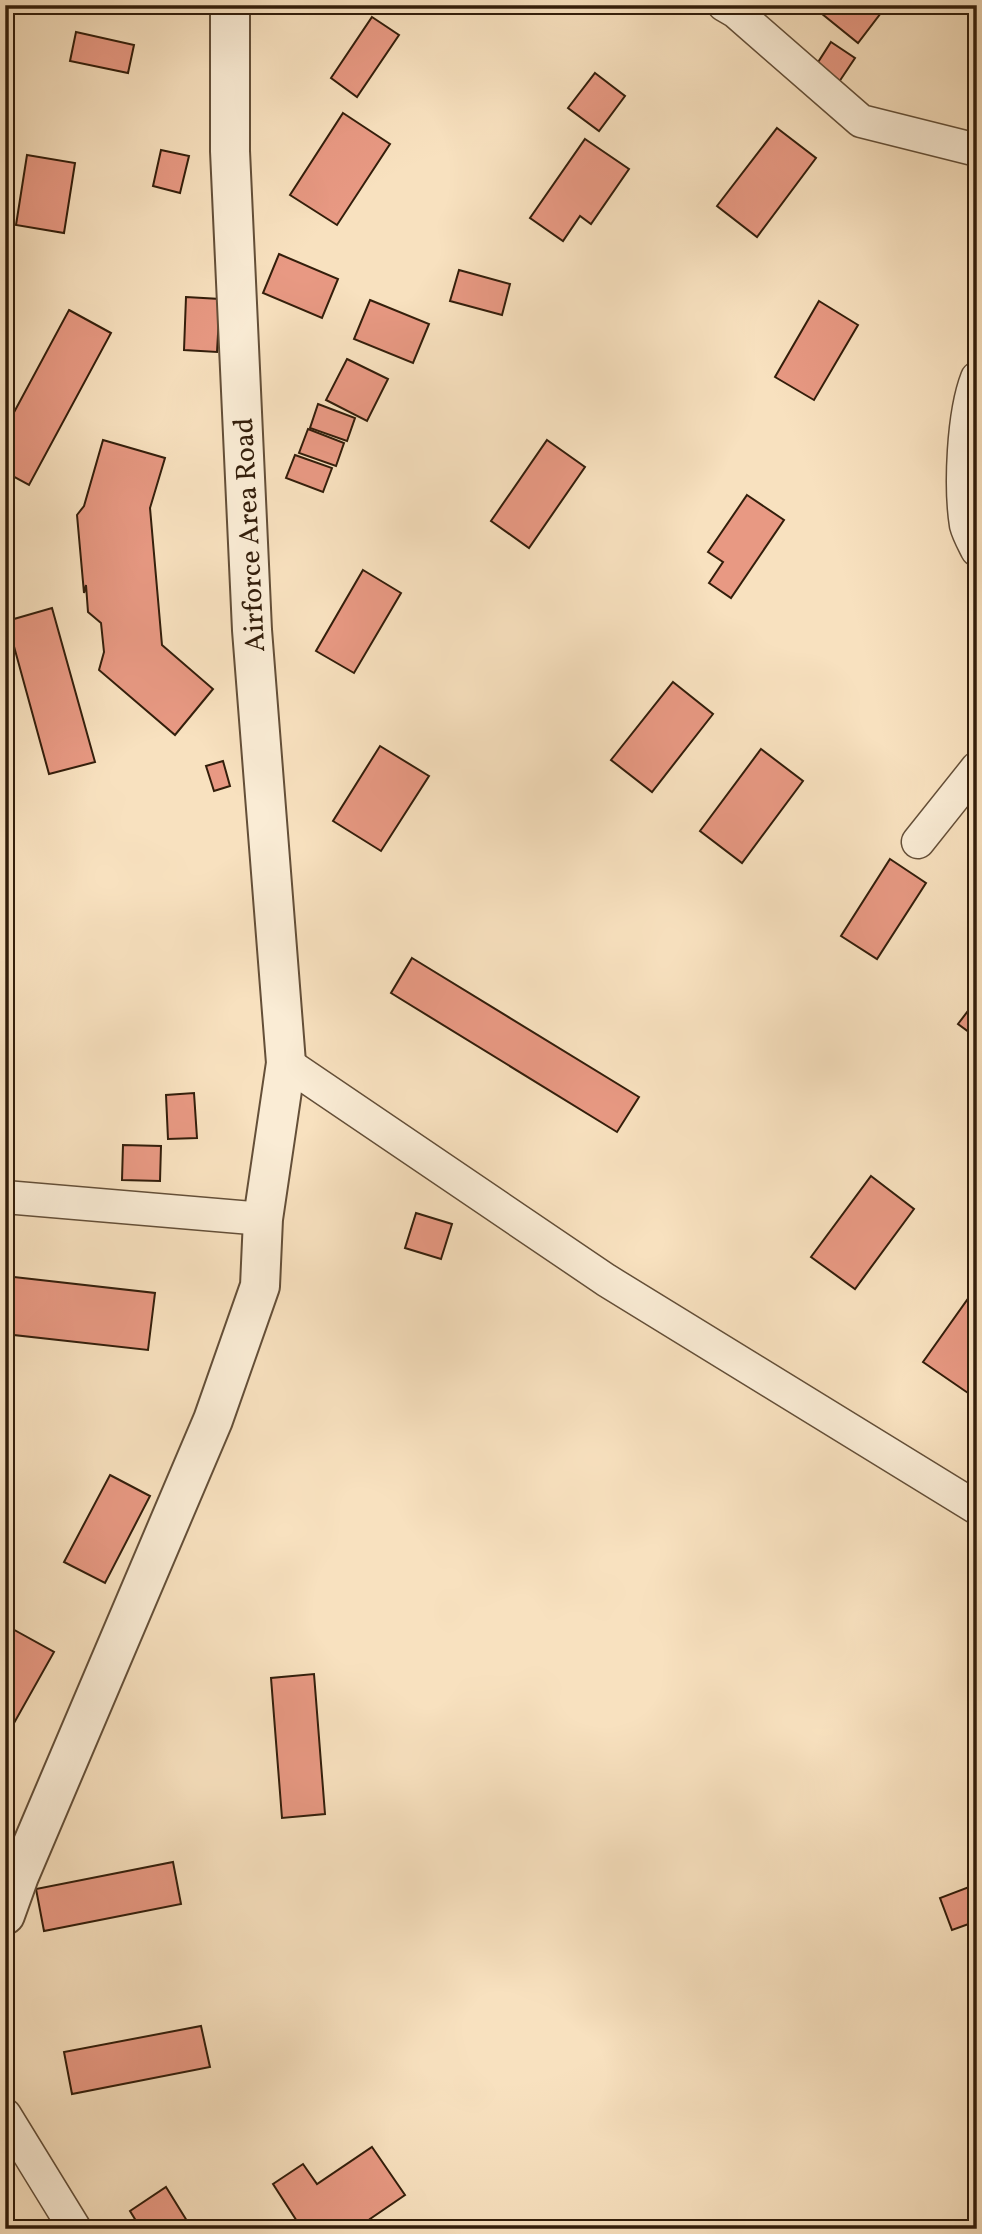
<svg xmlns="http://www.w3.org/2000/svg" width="982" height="2234" viewBox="0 0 982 2234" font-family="Vollkorn,serif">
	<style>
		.building { fill: #e89983; stroke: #331e0b; stroke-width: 2 }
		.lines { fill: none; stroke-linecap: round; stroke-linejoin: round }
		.minor-casing { stroke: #644f38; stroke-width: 35 }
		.tertiary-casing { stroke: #644f38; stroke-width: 42 }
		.minor { stroke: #faecd5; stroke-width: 32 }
		.tertiary { stroke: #faecd5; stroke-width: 38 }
		.labels { text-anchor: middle; stroke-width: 6; stroke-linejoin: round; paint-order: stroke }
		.street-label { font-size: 28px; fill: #331e0b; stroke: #faecd5 }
	</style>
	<rect width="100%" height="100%" fill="#f8e1bf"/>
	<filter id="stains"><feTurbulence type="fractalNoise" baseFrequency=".00286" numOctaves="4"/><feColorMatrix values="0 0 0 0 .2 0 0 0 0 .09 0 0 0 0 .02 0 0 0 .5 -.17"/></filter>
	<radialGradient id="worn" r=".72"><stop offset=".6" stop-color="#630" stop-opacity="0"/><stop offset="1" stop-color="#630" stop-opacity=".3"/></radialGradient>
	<g class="building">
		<path d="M811,5H887L858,43Z"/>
		<path d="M372,17L399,35L357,97L331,78Z"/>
		<path d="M76,32L134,45L128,73L70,61Z"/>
		<path d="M831,42L855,58L839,82L815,67Z"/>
		<path d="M595,73L625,96L599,131L568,108Z"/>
		<path d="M343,113L390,144L337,225L290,195Z"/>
		<path d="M777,128L816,158L757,237L717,206Z"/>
		<path d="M585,139L629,169L591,224L580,216L563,241L530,218Z"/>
		<path d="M161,150L189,156L180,193L153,186Z"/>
		<path d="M27,155L75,163L64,233L16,225Z"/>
		<path d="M279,254L338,279L322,318L263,293Z"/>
		<path d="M459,270L510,284L502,315L450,301Z"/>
		<path d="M186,297L220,299L217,352L184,350Z"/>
		<path d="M370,300L429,324L413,363L354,339Z"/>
		<path d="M819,301L858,325L814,400L775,377Z"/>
		<path d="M69,310L111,333L29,485L5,472V429Z"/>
		<path d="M347,359L388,379L367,421L326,400Z"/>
		<path d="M318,404L355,418L347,441L310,428Z"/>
		<path d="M308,429L344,443L336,466L299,453Z"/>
		<path d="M103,440L165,458L150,508L162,645L213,689L175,735L99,670L104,652L101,623L88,612L86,585L84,593L77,515L84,506Z"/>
		<path d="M547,440L585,467L529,548L491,521Z"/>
		<path d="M295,455L332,468L323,492L286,478Z"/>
		<path d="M747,495L784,520L731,598L709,583L723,562L708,552Z"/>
		<path d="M363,570L401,593L354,673L316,651Z"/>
		<path d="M52,608L95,762L49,774L7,621Z"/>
		<path d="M673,682L713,714L652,792L611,760Z"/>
		<path d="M380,746L429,776L381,851L333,821Z"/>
		<path d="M761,749L803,781L742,863L700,831Z"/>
		<path d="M223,761L230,786L214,791L206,766Z"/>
		<path d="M890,859L926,883L877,959L841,936Z"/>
		<path d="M412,958L639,1097L617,1132L391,993Z"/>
		<path d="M977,999V1038L958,1024Z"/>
		<path d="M194,1093L197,1138L168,1139L166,1095Z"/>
		<path d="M123,1145L161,1146L160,1181L122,1180Z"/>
		<path d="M871,1176L914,1209L855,1289L811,1257Z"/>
		<path d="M416,1213L452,1224L441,1259L405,1248Z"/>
		<path d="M5,1276L155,1293L148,1350L5,1334Z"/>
		<path d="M977,1286V1382L968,1393L923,1362Z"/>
		<path d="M110,1475L150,1496L105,1583L64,1562Z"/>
		<path d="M9,1627L54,1652L9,1732L5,1730V1635Z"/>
		<path d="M314,1674L325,1814L282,1818L271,1678Z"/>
		<path d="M173,1862L181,1904L44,1931L36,1889Z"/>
		<path d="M969,1887L977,1908V1921L952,1930L940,1898Z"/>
		<path d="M201,2026L210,2067L72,2094L64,2052Z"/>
		<path d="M372,2147L405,2195L370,2219L377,2229H302L273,2184L303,2164L317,2184Z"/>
		<path d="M166,2187L192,2229H141L130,2211Z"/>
	</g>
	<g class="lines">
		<defs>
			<g id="minor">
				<path d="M724,5L736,12L861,121L977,150"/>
				<path d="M977,378C963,414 960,487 966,525C968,533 973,542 977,550"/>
				<path d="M918,842L977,768"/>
				<path d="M286,1063L606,1280L977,1508"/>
				<path d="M5,1197L263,1219"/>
				<path d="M5,2115L75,2229"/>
			</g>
			<path id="tertiary" d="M5,1915L19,1876L213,1420L260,1286L263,1219L286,1063L252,630L230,151V5"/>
		</defs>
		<use href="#minor" class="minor-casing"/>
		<use href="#tertiary" class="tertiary-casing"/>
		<use href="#minor" class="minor"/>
		<use href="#tertiary" class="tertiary"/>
	</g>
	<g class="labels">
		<g class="street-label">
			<text transform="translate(248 535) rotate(-93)" y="10">Airforce Area Road</text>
		</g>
	</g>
	<rect width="982" height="2234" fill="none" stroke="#f8e1bf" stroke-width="28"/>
	<rect x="7" y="7" width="968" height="2220" fill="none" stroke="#331e0b" stroke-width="3.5"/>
	<rect x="14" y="14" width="954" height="2206" fill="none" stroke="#331e0b" stroke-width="2"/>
	<rect width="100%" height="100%" filter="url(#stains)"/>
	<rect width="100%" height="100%" fill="url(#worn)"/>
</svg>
